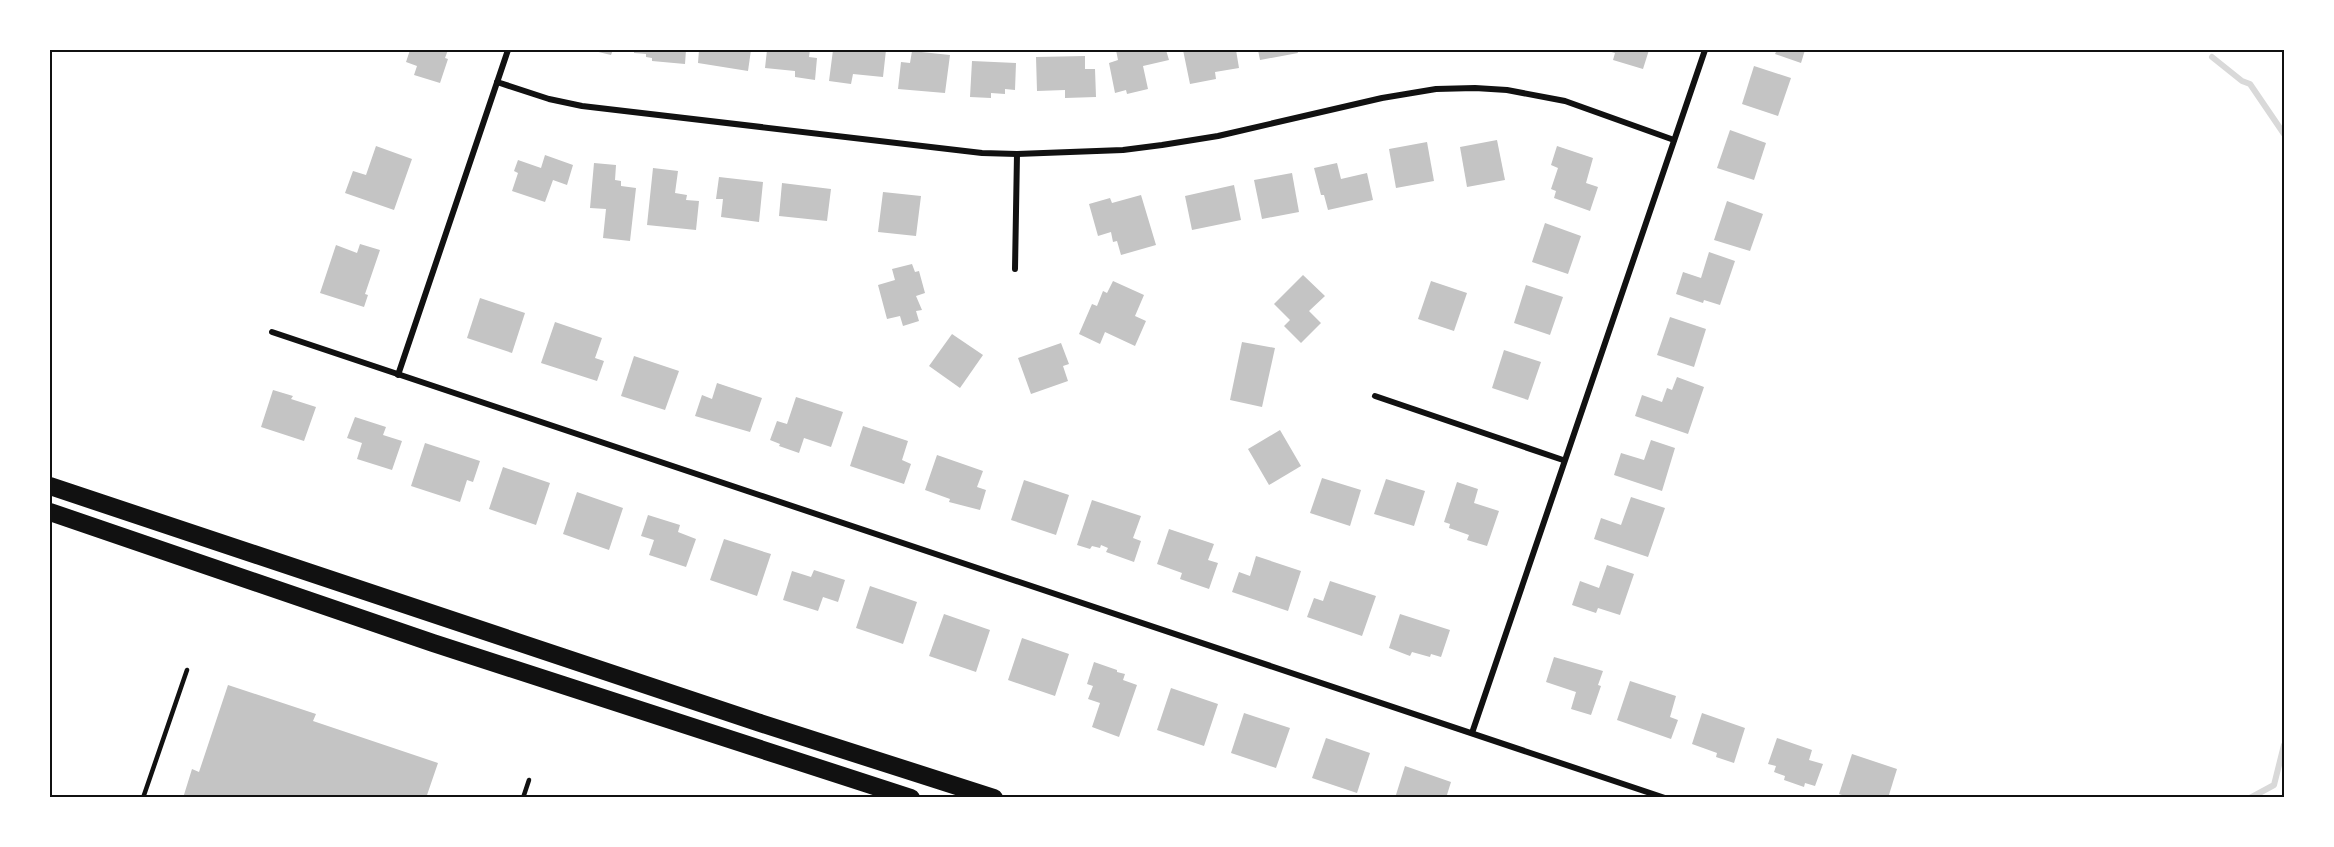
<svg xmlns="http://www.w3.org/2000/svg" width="2334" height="847" viewBox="0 0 2334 847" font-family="Karla,sans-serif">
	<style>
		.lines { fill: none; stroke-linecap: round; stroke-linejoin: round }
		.stream { stroke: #d9d9d9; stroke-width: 6 }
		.building { fill: #c4c4c4 }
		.service { stroke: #111; stroke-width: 4.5 }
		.minor { stroke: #111; stroke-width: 6 }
		.motorway { stroke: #111; stroke-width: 18 }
		.neatline { fill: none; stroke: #111; stroke-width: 2 }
	</style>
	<rect width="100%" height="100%" fill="#fff"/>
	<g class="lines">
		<g class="stream">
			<path d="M2212,57L2242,81L2250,84L2284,134"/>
			<path d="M2250,798L2274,785L2284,745"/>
		</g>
	</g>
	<g class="building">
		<path d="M410,50H448L445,58L448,59L440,83L414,75L417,66L406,62Z"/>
		<path d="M590,50H613L611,55Z"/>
		<path d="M634,50H686L685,64L652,61V58L646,57V54L634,53Z"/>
		<path d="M699,50H751L748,71L698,63Z"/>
		<path d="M767,50H810L809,57L817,58L815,80L795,77V71L765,68Z"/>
		<path d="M833,50H886L883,77L853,74L851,84L829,81Z"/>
		<path d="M1116,50H1166L1169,60L1143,66L1148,89L1127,94L1126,90L1115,93L1109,63L1118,60Z"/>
		<path d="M1183,50H1236L1239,68L1215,72L1216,79L1190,84Z"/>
		<path d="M1258,50H1297L1298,53L1260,60Z"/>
		<path d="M1604,50H1649L1643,69L1613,60L1615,53Z"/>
		<path d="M1777,50H1805L1801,63L1775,54Z"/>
		<path d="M912,51L950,55L945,93L898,89L901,62L910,63Z"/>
		<path d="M1085,56V69H1095L1096,97L1065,98V90L1037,91L1036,57Z"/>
		<path d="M972,61L1016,63L1015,90L1005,89V94L991,93V98L970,97Z"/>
		<path d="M1754,66L1791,78L1778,116L1742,104Z"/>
		<path d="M1730,130L1766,143L1754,180L1717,168Z"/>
		<path d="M1497,140L1505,180L1467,187L1460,147Z"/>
		<path d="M1427,142L1434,181L1396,188L1389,149Z"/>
		<path d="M376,146L412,159L394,210L345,193L353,171L366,175Z"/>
		<path d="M1557,146L1593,158L1586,183L1598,187L1590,211L1554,198L1556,191L1551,189L1558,168L1551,165Z"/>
		<path d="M545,155L573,165L567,185L553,180L545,202L512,191L518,173L514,171L518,160L541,168Z"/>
		<path d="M594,163L616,165L615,180L621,181V186L636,188L630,241L603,238L606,209L590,208Z"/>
		<path d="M1337,163L1341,179L1367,173L1373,200L1328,210L1324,195H1321L1314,168Z"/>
		<path d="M653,168L678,171L675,193L687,195L686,200L699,201L696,230L647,225Z"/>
		<path d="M1292,173L1299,212L1262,219L1254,180Z"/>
		<path d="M719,177L763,182L759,222L721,217L723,199H716Z"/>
		<path d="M782,183L831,189L827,221L779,216Z"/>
		<path d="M1234,185L1241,220L1192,230L1185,196Z"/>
		<path d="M883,192L921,196L916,236L878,232Z"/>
		<path d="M1141,195L1156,245L1121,255L1117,241L1113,242L1111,232L1098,236L1089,204L1110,198L1112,203Z"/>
		<path d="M1727,201L1763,214L1750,251L1714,240Z"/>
		<path d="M1545,223L1581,236L1568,274L1532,262Z"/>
		<path d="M360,244L380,250L365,294L368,295L364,307L320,293L336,245L357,253Z"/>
		<path d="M1709,252L1735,261L1720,305L1704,300L1703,303L1676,294L1683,272L1701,278Z"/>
		<path d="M912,264L915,272L919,271L925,293L916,296L922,310L916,311L919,321L903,326L900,316L887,319L878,285L895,280L892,269Z"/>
		<path d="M1303,275L1325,296L1309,311L1321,323L1301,343L1284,326L1290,320L1274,304Z"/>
		<path d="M1113,281L1144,295L1135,316L1146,321L1135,346L1105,332L1100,344L1079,334L1092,304L1097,306L1103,291L1107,293Z"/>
		<path d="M1431,281L1467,293L1454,331L1418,319Z"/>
		<path d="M1526,285L1563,297L1550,335L1514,323Z"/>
		<path d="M480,298L525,313L512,353L467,338Z"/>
		<path d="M1670,317L1706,329L1694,367L1657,355Z"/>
		<path d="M555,322L602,338L595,358L604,361L597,381L541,363Z"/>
		<path d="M952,334L983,355L960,388L929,366Z"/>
		<path d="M1242,342L1275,348L1262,407L1230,400Z"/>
		<path d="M1061,343L1069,364L1063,366L1068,381L1031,394L1018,358Z"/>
		<path d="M1504,350L1541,362L1528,400L1492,388Z"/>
		<path d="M634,356L679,371L665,410L621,396Z"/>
		<path d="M1677,377L1704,387L1688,434L1635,416L1642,395L1662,402L1667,388L1672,390Z"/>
		<path d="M717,383L762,398L750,432L695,416L702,395L712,399Z"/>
		<path d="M273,390L293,396L291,399L316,407L304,441L261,427Z"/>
		<path d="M796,397L843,412L831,447L804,438L799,453L779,446L780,444L770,440L777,421L787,424Z"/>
		<path d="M355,417L386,427L383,435L402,441L392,470L357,459L362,443L347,438Z"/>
		<path d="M863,426L908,441L902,460L911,464L904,484L850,466Z"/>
		<path d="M1280,430L1301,466L1269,485L1248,449Z"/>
		<path d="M1651,440L1675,448L1662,491L1614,475L1621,453L1644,460Z"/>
		<path d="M425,443L480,461L473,482L467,480L460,502L411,486Z"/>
		<path d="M937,455L983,471L977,487L986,490L980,510L949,502L950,499L925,490Z"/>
		<path d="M503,467L550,483L536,525L489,509Z"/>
		<path d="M1322,478L1361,490L1350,526L1310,513Z"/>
		<path d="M1386,479L1425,491L1414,526L1374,514Z"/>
		<path d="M1024,480L1069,495L1056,535L1011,520Z"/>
		<path d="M1457,482L1478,489L1474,503L1499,511L1487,546L1467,540L1469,535L1449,528L1450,524L1444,522Z"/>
		<path d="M577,492L623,508L609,550L563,534Z"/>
		<path d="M1631,497L1665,508L1648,557L1594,539L1601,518L1621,525Z"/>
		<path d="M1092,500L1141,516L1133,538L1141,541L1134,562L1106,552L1108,548L1101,545L1100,548L1092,546L1090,549L1077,545Z"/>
		<path d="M648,515L680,525L678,532L696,539L686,567L649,555L654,540L641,536Z"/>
		<path d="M1169,529L1214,544L1208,560L1218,563L1209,589L1180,579L1182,573L1157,564Z"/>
		<path d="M724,539L771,554L757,596L710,580Z"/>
		<path d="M1256,556L1301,571L1288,611L1232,592L1239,572L1250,576Z"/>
		<path d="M1607,565L1634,574L1620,615L1598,608L1596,613L1572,605L1580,581L1599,588Z"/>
		<path d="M814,570L845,580L838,602L823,597L818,611L783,600L792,571L811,577Z"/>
		<path d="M1330,581L1376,596L1362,636L1307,617L1314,598L1323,601Z"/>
		<path d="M870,586L917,602L903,644L856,628Z"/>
		<path d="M944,614L990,630L976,672L929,656Z"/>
		<path d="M1400,614L1450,630L1441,657L1431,654L1430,657L1412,652L1410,656L1389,648Z"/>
		<path d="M1022,638L1069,654L1055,696L1008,680Z"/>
		<path d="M1554,657L1603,671L1598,685L1601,686L1591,715L1571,709L1576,692L1546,682Z"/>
		<path d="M1094,662L1117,670V672L1125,674L1123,680L1137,685L1119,737L1092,727L1100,703L1088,699L1093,686L1087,684Z"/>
		<path d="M1630,681L1676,696L1670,717L1678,720L1671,739L1617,720Z"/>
		<path d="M228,685L316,714L313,721L438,763L426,798H183L192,769L199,772Z"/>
		<path d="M1171,688L1218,704L1204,746L1157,730Z"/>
		<path d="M1244,713L1290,728L1276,768L1231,753Z"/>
		<path d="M1702,713L1745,728L1734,763L1716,757L1717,753L1692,744Z"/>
		<path d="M1326,738L1370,753L1357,793L1312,778Z"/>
		<path d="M1777,738L1812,750L1809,760L1823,764L1815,786L1805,783L1804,787L1784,780L1785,776L1774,772L1776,766L1768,764Z"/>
		<path d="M1852,754L1897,769L1888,798H1851L1839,794Z"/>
		<path d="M1405,766L1451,782L1446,798H1395Z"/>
	</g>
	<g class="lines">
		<g class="service">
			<path d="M143,798L187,670"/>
			<path d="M523,798L529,780"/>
		</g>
		<g class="minor">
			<path d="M497,82L549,99L582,106L982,153L1017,154L1123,150L1162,145L1218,136L1382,98L1436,89L1475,88L1507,90L1565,101L1674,140"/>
			<path d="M1015,269L1017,154"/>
			<path d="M272,332L1665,798"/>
			<path d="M398,375L508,50"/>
			<path d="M1375,396L1563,460"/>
			<path d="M1472,733L1705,50"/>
		</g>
		<g class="motorway">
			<path d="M50,486L757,722L994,798"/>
			<path d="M50,512L433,643L911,798"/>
		</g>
	</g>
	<rect width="2334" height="847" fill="none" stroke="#ffffff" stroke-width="102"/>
	<rect x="51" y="51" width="2232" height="745" class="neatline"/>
</svg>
